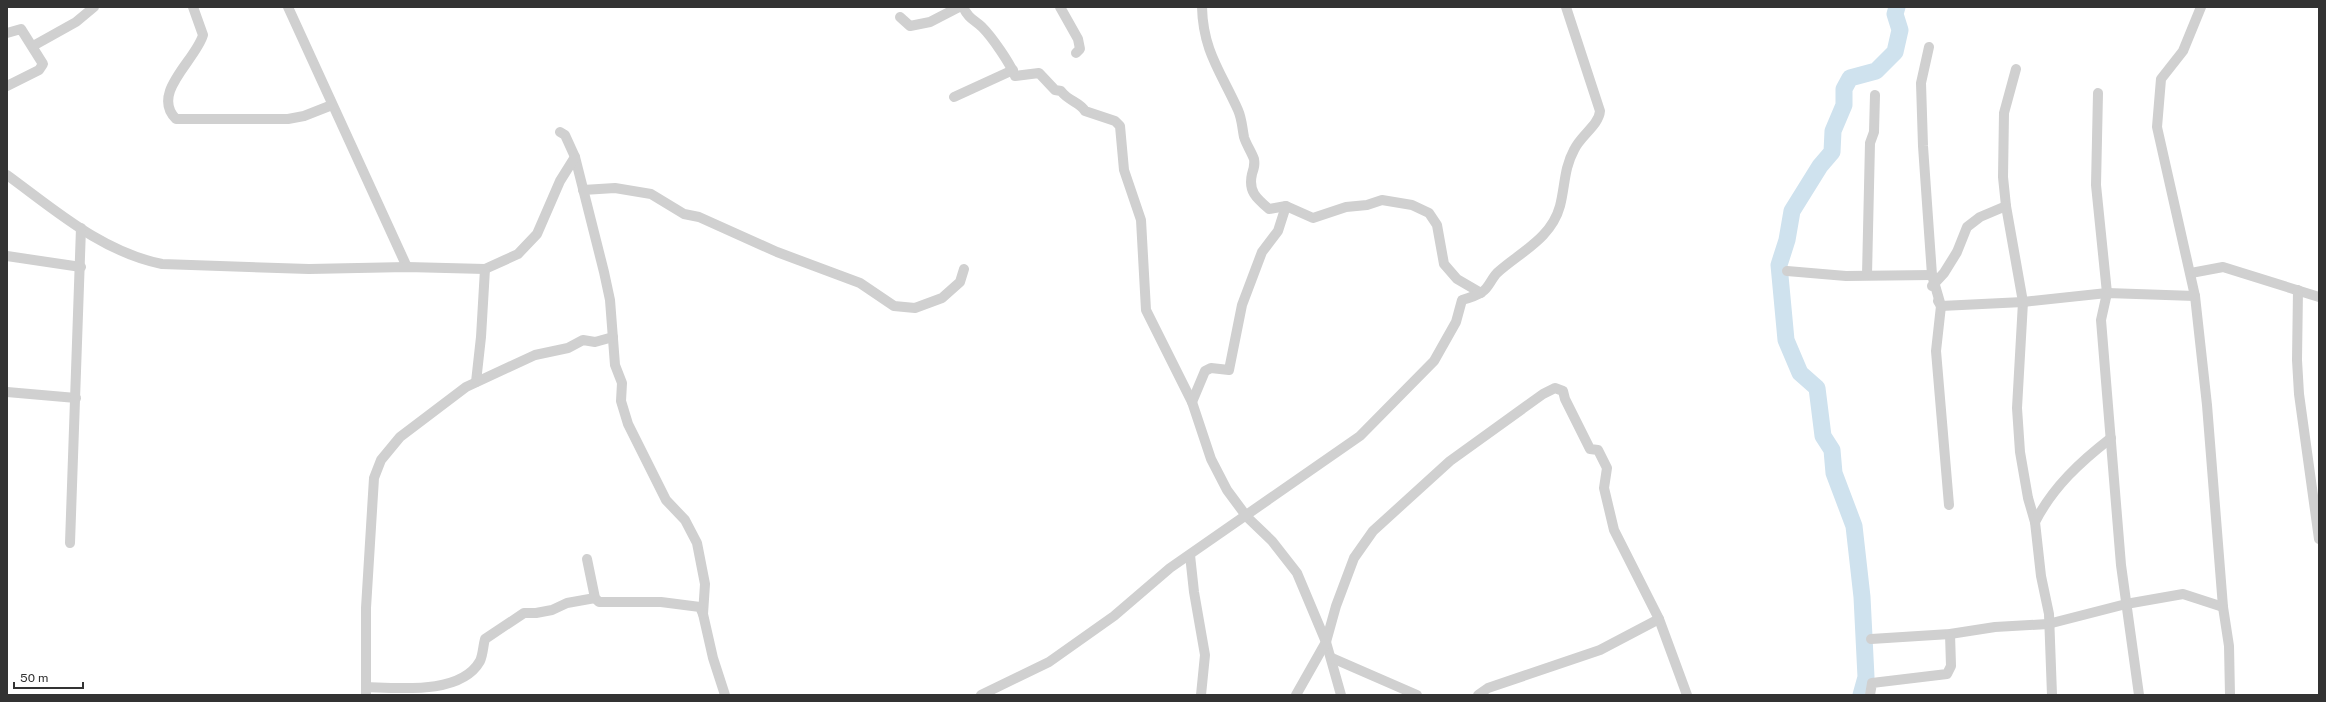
<svg xmlns="http://www.w3.org/2000/svg" width="2326" height="702" viewBox="0 0 2326 702" font-family="'Public Sans',sans-serif">
	<style>
		.lines { fill: none; stroke-linecap: round; stroke-linejoin: round }
		.river { stroke: #cfe2ee; stroke-width: 17 }
		.minor { stroke: #d0d0d0; stroke-width: 10 }
	</style>
	<rect width="100%" height="100%" fill="#fff"/>
	<g class="lines">
		<path class="river" d="M1861,695L1866,677L1862,597L1854,526L1834,473L1832,450L1823,436L1817,388L1800,373L1786,340L1779,265L1787,240L1792,211L1820,166L1832,152L1833,131L1844,105V89L1850,78L1876,71L1895,52L1900,30L1895,14L1897,7"/>
		<g class="minor">
			<path d="M193,7L203,35C196,60 150,93 176,119H288L304,116L332,105"/>
			<path d="M288,7L407,267"/>
			<path d="M963,7C969,19 973,19 982,27C992,37 1010,63 1015,76L1039,73L1055,90L1061,91C1068,101 1080,102 1085,111L1115,121L1120,126L1124,170L1141,220L1146,310L1192,402L1211,459L1227,490L1247,517L1272,541L1297,573L1326,642L1341,695"/>
			<path d="M1060,7L1078,39L1080,49L1076,53"/>
			<path d="M1202,7C1203,51 1221,72 1238,110C1242,119 1242,127 1244,137C1246,144 1251,151 1254,159C1255,165 1254,168 1252,174C1248,191 1256,198 1269,209L1286,206L1313,218L1346,207L1367,205L1382,200L1412,205L1429,213L1437,225L1444,264L1457,279L1481,293"/>
			<path d="M2201,7L2183,51L2161,79L2157,127L2195,296L2207,405L2223,607L2229,646L2230,695"/>
			<path d="M900,17L910,26L930,22L959,7"/>
			<path d="M7,33L21,29L43,64L39,70L7,86"/>
			<path d="M33,46L76,22L94,7"/>
			<path d="M1929,47L1921,83L1923,146L1932,275L1941,306L1936,351L1949,505"/>
			<path d="M2016,69L2004,113L2003,177L2006,206L2023,302L2017,408L2020,452L2028,498L2035,522L2041,576L2049,614L2052,695"/>
			<path d="M2098,93L2096,185L2107,293L2101,320L2121,565L2139,695"/>
			<path d="M954,97L1013,70"/>
			<path d="M560,132L565,135L575,157L604,272L610,300L615,365L622,383L621,401L628,424L666,500L685,520L697,543L705,584L703,614L713,658L725,695"/>
			<path d="M7,175C55,210 102,252 162,264L309,269L407,267L485,269L518,254L537,234L560,181L575,157"/>
			<path d="M583,190L615,188L651,194L684,214L699,217L777,252L860,283L894,306L915,308L942,298L960,282L964,269"/>
			<path d="M7,256L81,267"/>
			<path d="M1787,271L1846,276L1932,275"/>
			<path d="M2191,273L2223,267L2319,297"/>
			<path d="M1867,275L1870,143L1874,132L1875,95"/>
			<path d="M1932,286L1944,273L1957,252L1967,227L1980,217L2006,206"/>
			<path d="M2298,290L2297,360L2299,394L2319,539"/>
			<path d="M1938,301L1941,306L2023,302L2107,293L2195,296"/>
			<path d="M476,382L481,337L485,269"/>
			<path d="M7,392L76,398"/>
			<path d="M1192,402L1205,371L1211,368L1229,370L1242,305L1262,252L1278,231L1286,206"/>
			<path d="M2035,522C2053,487 2080,462 2111,438"/>
			<path d="M70,543L81,228"/>
			<path d="M1190,555L1194,592L1205,655L1201,695"/>
			<path d="M587,559L595,598L599,602H661L700,607L703,614"/>
			<path d="M1871,639L1950,634L1995,627L2048,624L2126,604L2183,594L2223,607"/>
			<path d="M1332,658L1417,695"/>
			<path d="M366,687C399,688 461,695 480,661C483,655 483,646 485,639L524,613H536L552,610L567,603L595,598"/>
			<path d="M366,695V608L374,478L381,460L400,437L466,387L535,355L568,348L583,340L595,342L613,337"/>
			<path d="M981,695L1049,662L1114,616L1170,568L1360,436L1434,361L1456,322L1462,300C1469,298 1476,296 1482,292C1489,288 1491,279 1497,273C1520,252 1551,239 1560,206C1565,187 1564,168 1574,150C1580,136 1599,125 1600,111L1566,7"/>
			<path d="M1296,695L1326,642L1336,606L1354,558L1373,531L1450,461L1543,394L1555,388L1563,391L1565,399L1590,449L1598,450L1607,468L1604,488L1614,530L1659,619L1687,695"/>
			<path d="M1478,695L1488,688L1600,650L1659,619"/>
			<path d="M1870,695L1872,683L1947,674L1951,666L1950,634"/>
		</g>
	</g>
	<rect width="2326" height="702" fill="none" stroke="#333333" stroke-width="16"/>
	<path d="M14 682v6h69v-6" fill="none" stroke="#333333" stroke-width="2"/>
	<text x="20" y="682" font-size="12" fill="#333333" stroke="#ffffff" stroke-width="3" paint-order="stroke">50 m</text>
</svg>
